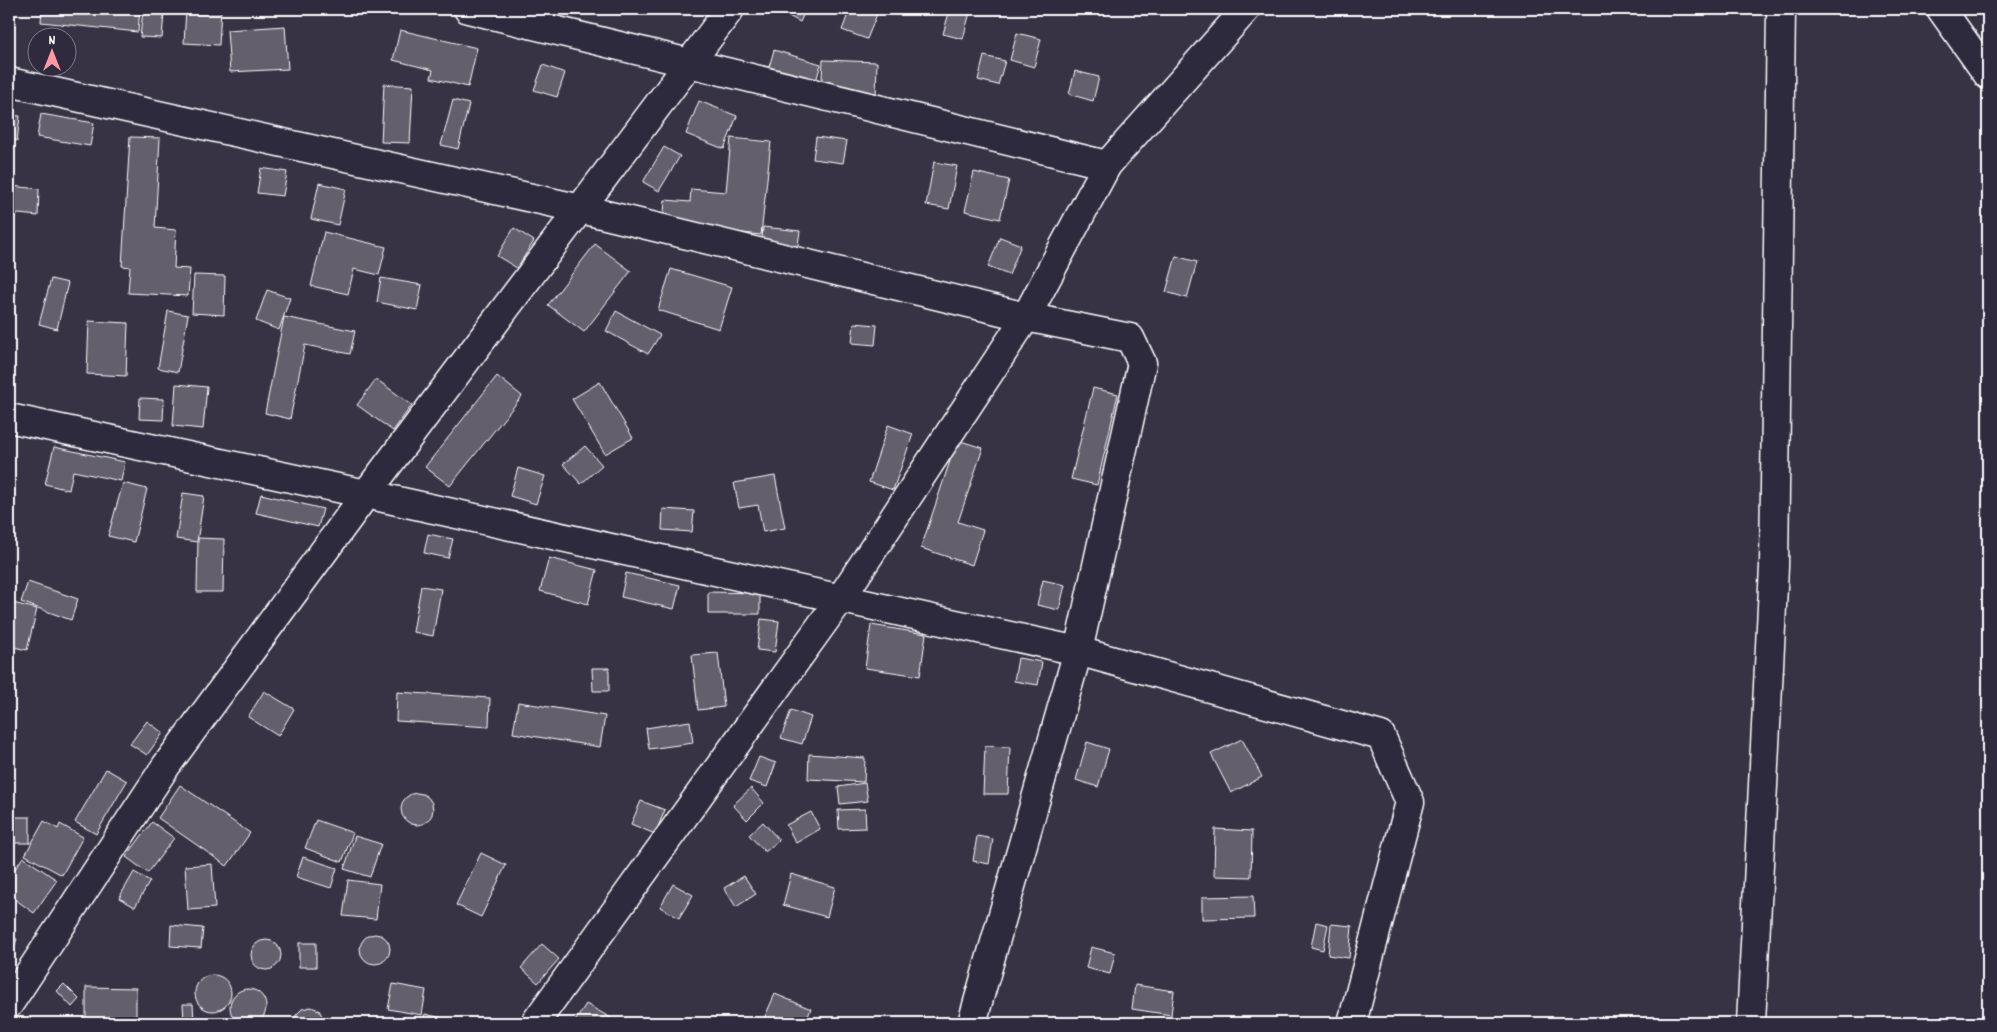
<svg xmlns="http://www.w3.org/2000/svg" width="1997" height="1032" viewBox="0 0 1997 1032" font-family="Dekko,sans-serif">
	<style>
		.building { fill: #635f6d; stroke: #fff }
		.lines { fill: none; stroke-linecap: round; stroke-linejoin: round }
		.minor-casing { stroke: #fff; stroke-width: 31 }
		.major-casing { stroke: #fff; stroke-width: 31 }
		.minor { stroke: #2f2a3d; stroke-width: 28 }
		.major { stroke: #2f2a3d; stroke-width: 28 }
	</style>
	<rect width="100%" height="100%" fill="#373345"/>
	<filter id="ink" filterUnits="userSpaceOnUse"><feTurbulence type="fractalNoise" baseFrequency=".02" numOctaves="2"/><feDisplacementMap in="SourceGraphic" scale="10" xChannelSelector="R" yChannelSelector="G"/><feConvolveMatrix kernelMatrix="1 2 1 2 8 2 1 2 1" color-interpolation-filters="sRGB"/></filter>
	<g filter="url(#ink)">
		<g class="building">
			<path d="M42,9H140L138,32L41,22Z"/>
			<path d="M186,9H221L219,45L184,43Z"/>
			<path d="M527,9H560L558,17Z"/>
			<path d="M780,9H806L800,22L779,11Z"/>
			<path d="M850,9H879L867,39L842,30Z"/>
			<path d="M950,9H958L970,12L963,39L943,34Z"/>
			<path d="M143,11L164,13L162,38L140,37Z"/>
			<path d="M285,26L288,69L230,72L227,30Z"/>
			<path d="M400,30L477,48L468,87L431,78L433,70L393,60Z"/>
			<path d="M1017,33L1041,39L1034,67L1010,60Z"/>
			<path d="M774,50L821,64L814,88L767,74Z"/>
			<path d="M984,56L1005,61L998,85L978,80Z"/>
			<path d="M823,60L877,62L876,96L821,93Z"/>
			<path d="M543,65L565,73L557,97L534,90Z"/>
			<path d="M1075,71L1099,77L1093,101L1069,94Z"/>
			<path d="M384,84L413,86L410,143L381,142Z"/>
			<path d="M453,100L469,104L458,149L441,145Z"/>
			<path d="M699,101L737,116L724,149L686,134Z"/>
			<path d="M41,114L94,123L90,146L37,137Z"/>
			<path d="M9,115L20,116L17,141L9,139Z"/>
			<path d="M130,137L160,138L155,228L176,230L174,268L190,269L188,296L128,293L130,267L122,266Z"/>
			<path d="M816,137L847,141L843,163L813,159Z"/>
			<path d="M731,138L771,142L761,235L663,224L665,200L690,202L691,189L726,192Z"/>
			<path d="M664,147L680,156L659,191L643,182Z"/>
			<path d="M934,162L957,166L949,209L926,205Z"/>
			<path d="M261,168L287,172L283,196L257,193Z"/>
			<path d="M974,172L1009,180L1000,219L965,211Z"/>
			<path d="M319,183L346,189L338,225L311,219Z"/>
			<path d="M11,186L39,189L38,216L9,213Z"/>
			<path d="M763,227L800,231L797,252L761,249Z"/>
			<path d="M514,228L534,241L517,268L497,256Z"/>
			<path d="M324,232L386,247L379,275L354,269L348,294L311,286Z"/>
			<path d="M1000,237L1021,245L1009,275L988,267Z"/>
			<path d="M595,244L631,271L584,332L548,305Z"/>
			<path d="M1176,256L1197,262L1187,298L1166,292Z"/>
			<path d="M671,269L732,287L719,329L658,310Z"/>
			<path d="M194,275L225,276L224,315L192,313Z"/>
			<path d="M381,278L422,285L417,310L377,302Z"/>
			<path d="M51,279L68,283L57,329L39,324Z"/>
			<path d="M267,290L290,298L279,330L256,321Z"/>
			<path d="M168,311L188,315L178,372L158,368Z"/>
			<path d="M616,311L660,335L648,354L606,331Z"/>
			<path d="M284,317L355,331L350,354L305,345L290,419L265,413Z"/>
			<path d="M89,321L128,323L126,376L87,374Z"/>
			<path d="M854,323L877,325L875,345L852,343Z"/>
			<path d="M497,376L522,396L450,486L425,467Z"/>
			<path d="M376,379L412,405L393,431L357,405Z"/>
			<path d="M600,382L633,438L605,454L572,399Z"/>
			<path d="M176,384L207,387L203,429L173,426Z"/>
			<path d="M1093,388L1118,394L1097,485L1071,479Z"/>
			<path d="M140,398L164,399L163,420L139,419Z"/>
			<path d="M888,425L913,434L893,490L869,482Z"/>
			<path d="M957,440L983,448L958,522L983,530L972,565L921,548Z"/>
			<path d="M585,446L602,465L581,484L563,464Z"/>
			<path d="M54,447L125,462L121,481L73,471L69,490L45,484Z"/>
			<path d="M518,468L545,476L536,504L510,496Z"/>
			<path d="M775,476L785,528L763,532L758,505L739,508L734,483Z"/>
			<path d="M123,483L147,489L134,542L108,536Z"/>
			<path d="M183,493L204,496L197,542L176,539Z"/>
			<path d="M261,494L323,509L318,527L256,513Z"/>
			<path d="M663,509L694,511L692,532L662,530Z"/>
			<path d="M428,534L453,539L448,558L424,553Z"/>
			<path d="M198,538L224,539L223,592H197Z"/>
			<path d="M549,558L597,570L588,604L540,591Z"/>
			<path d="M626,573L680,585L674,609L621,597Z"/>
			<path d="M1043,580L1065,585L1059,610L1037,605Z"/>
			<path d="M28,582L78,599L71,620L21,602Z"/>
			<path d="M421,586L441,589L433,636L413,632Z"/>
			<path d="M708,592L760,593V614H708Z"/>
			<path d="M9,602L37,609L27,650L9,646Z"/>
			<path d="M761,619L779,621L775,652L757,650Z"/>
			<path d="M871,625L926,634L920,676L865,668Z"/>
			<path d="M718,653L724,707L698,710L692,655Z"/>
			<path d="M1018,658L1042,662L1038,685L1014,681Z"/>
			<path d="M592,668H609V691H593Z"/>
			<path d="M264,691L294,709L278,736L248,717Z"/>
			<path d="M397,692L490,698L489,727L396,721Z"/>
			<path d="M518,702L605,716L600,747L513,733Z"/>
			<path d="M791,710L811,717L802,744L781,738Z"/>
			<path d="M147,721L163,733L147,755L130,744Z"/>
			<path d="M690,721L693,743L649,749L646,728Z"/>
			<path d="M1242,739L1262,777L1231,793L1211,754Z"/>
			<path d="M1087,742L1109,749L1098,787L1076,780Z"/>
			<path d="M985,746L1010,747L1008,794H983Z"/>
			<path d="M809,754L865,758L864,782L808,779Z"/>
			<path d="M759,757L776,763L767,787L749,781Z"/>
			<path d="M106,769L127,781L96,834L75,822Z"/>
			<path d="M865,783L868,801L840,804L838,787Z"/>
			<path d="M180,785L250,833L227,866L158,818Z"/>
			<path d="M751,788L764,803L747,820L733,805Z"/>
			<circle cx="417" cy="809" r="16"/>
			<path d="M641,801L665,810L655,834L631,824Z"/>
			<path d="M865,809L866,828L839,829L838,810Z"/>
			<path d="M811,812L820,829L796,843L786,825Z"/>
			<rect x="9" y="817" width="21" height="26"/>
			<path d="M316,820L353,833L342,862L305,848Z"/>
			<path d="M44,821L58,829L60,824L83,837L62,875L25,855Z"/>
			<path d="M152,822L174,838L148,873L126,857Z"/>
			<path d="M763,822L779,840L765,852L749,835Z"/>
			<path d="M1215,829L1252,831L1251,877L1214,876Z"/>
			<path d="M355,836L381,844L370,877L344,869Z"/>
			<path d="M977,836L993,839L989,864L973,861Z"/>
			<path d="M481,853L506,865L481,917L456,905Z"/>
			<path d="M23,857L57,880L34,913L9,895V878Z"/>
			<path d="M303,857L337,868L331,888L296,877Z"/>
			<path d="M212,864L215,908L188,910L185,866Z"/>
			<path d="M134,872L150,881L135,907L119,898Z"/>
			<path d="M791,874L835,887L827,917L783,905Z"/>
			<path d="M744,876L756,894L736,907L724,888Z"/>
			<path d="M348,880L380,884L376,919L343,916Z"/>
			<path d="M673,884L693,895L679,918L660,907Z"/>
			<path d="M1253,896L1254,918L1202,919V897Z"/>
			<path d="M1316,922L1328,925L1323,950L1311,947Z"/>
			<path d="M1331,924L1352,926L1349,958L1328,955Z"/>
			<path d="M171,925L203,928L201,948L170,946Z"/>
			<circle cx="375" cy="949" r="15"/>
			<path d="M9,937L17,939L9,962Z"/>
			<circle cx="266" cy="955" r="15"/>
			<rect x="299" y="943" width="17" height="24"/>
			<path d="M542,944L559,959L538,983L521,968Z"/>
			<path d="M1091,947L1115,953L1110,974L1086,968Z"/>
			<circle cx="213" cy="993" r="18"/>
			<path d="M64,984L79,999L72,1007L57,991Z"/>
			<path d="M393,984L426,990L422,1015L388,1009Z"/>
			<path d="M1135,985L1174,991L1171,1015L1132,1009Z"/>
			<path d="M86,987L136,988V1023H86Z"/>
			<circle cx="248" cy="1007" r="18"/>
			<path d="M775,994L811,1009L805,1023H762Z"/>
			<path d="M183,1004H193L194,1021H184Z"/>
			<path d="M586,1004L620,1023H574Z"/>
			<path d="M311,1007L319,1010L323,1018V1023H295L296,1015L302,1009Z"/>
			<path d="M425,1014L463,1023H422Z"/>
		</g>
		<g class="lines">
			<defs>
				<g id="minor">
					<path d="M468,9L1107,165"/>
					<path d="M9,82L581,209L1026,317L841,598L535,1023"/>
					<path d="M9,418L366,494L1078,651L1381,736L1410,802L1352,1023"/>
					<path d="M9,1004L166,766L366,494L730,9"/>
					<path d="M972,1023L1078,651L1142,363L1130,338L1026,317L1107,165L1246,9"/>
					<path d="M1751,1023L1774,567L1781,9"/>
				</g>
				<path id="major" d="M1941,9L1988,75"/>
			</defs>
			<use href="#minor" class="minor-casing"/>
			<use href="#major" class="major-casing"/>
			<use href="#minor" class="minor"/>
			<use href="#major" class="major"/>
		</g>
	</g>
	<rect width="1997" height="1032" fill="none" stroke="#2f2a3d" stroke-width="30"/>
	<rect x="15" y="15" width="1967" height="1002" fill="none" stroke="#fff" stroke-width="2" filter="url(#ink)"/>
	<g transform="translate(52 52)"><circle r="24" fill="#2f2a3d" stroke="#827f8b"/>
	<path d="M0-4L9 19L0 12L-9 19Z" fill="#ff9aa2"/>
	<text y="-8" font-size="14" font-weight="bold" text-anchor="middle" fill="#ffffff">N</text>
	</g>
</svg>
